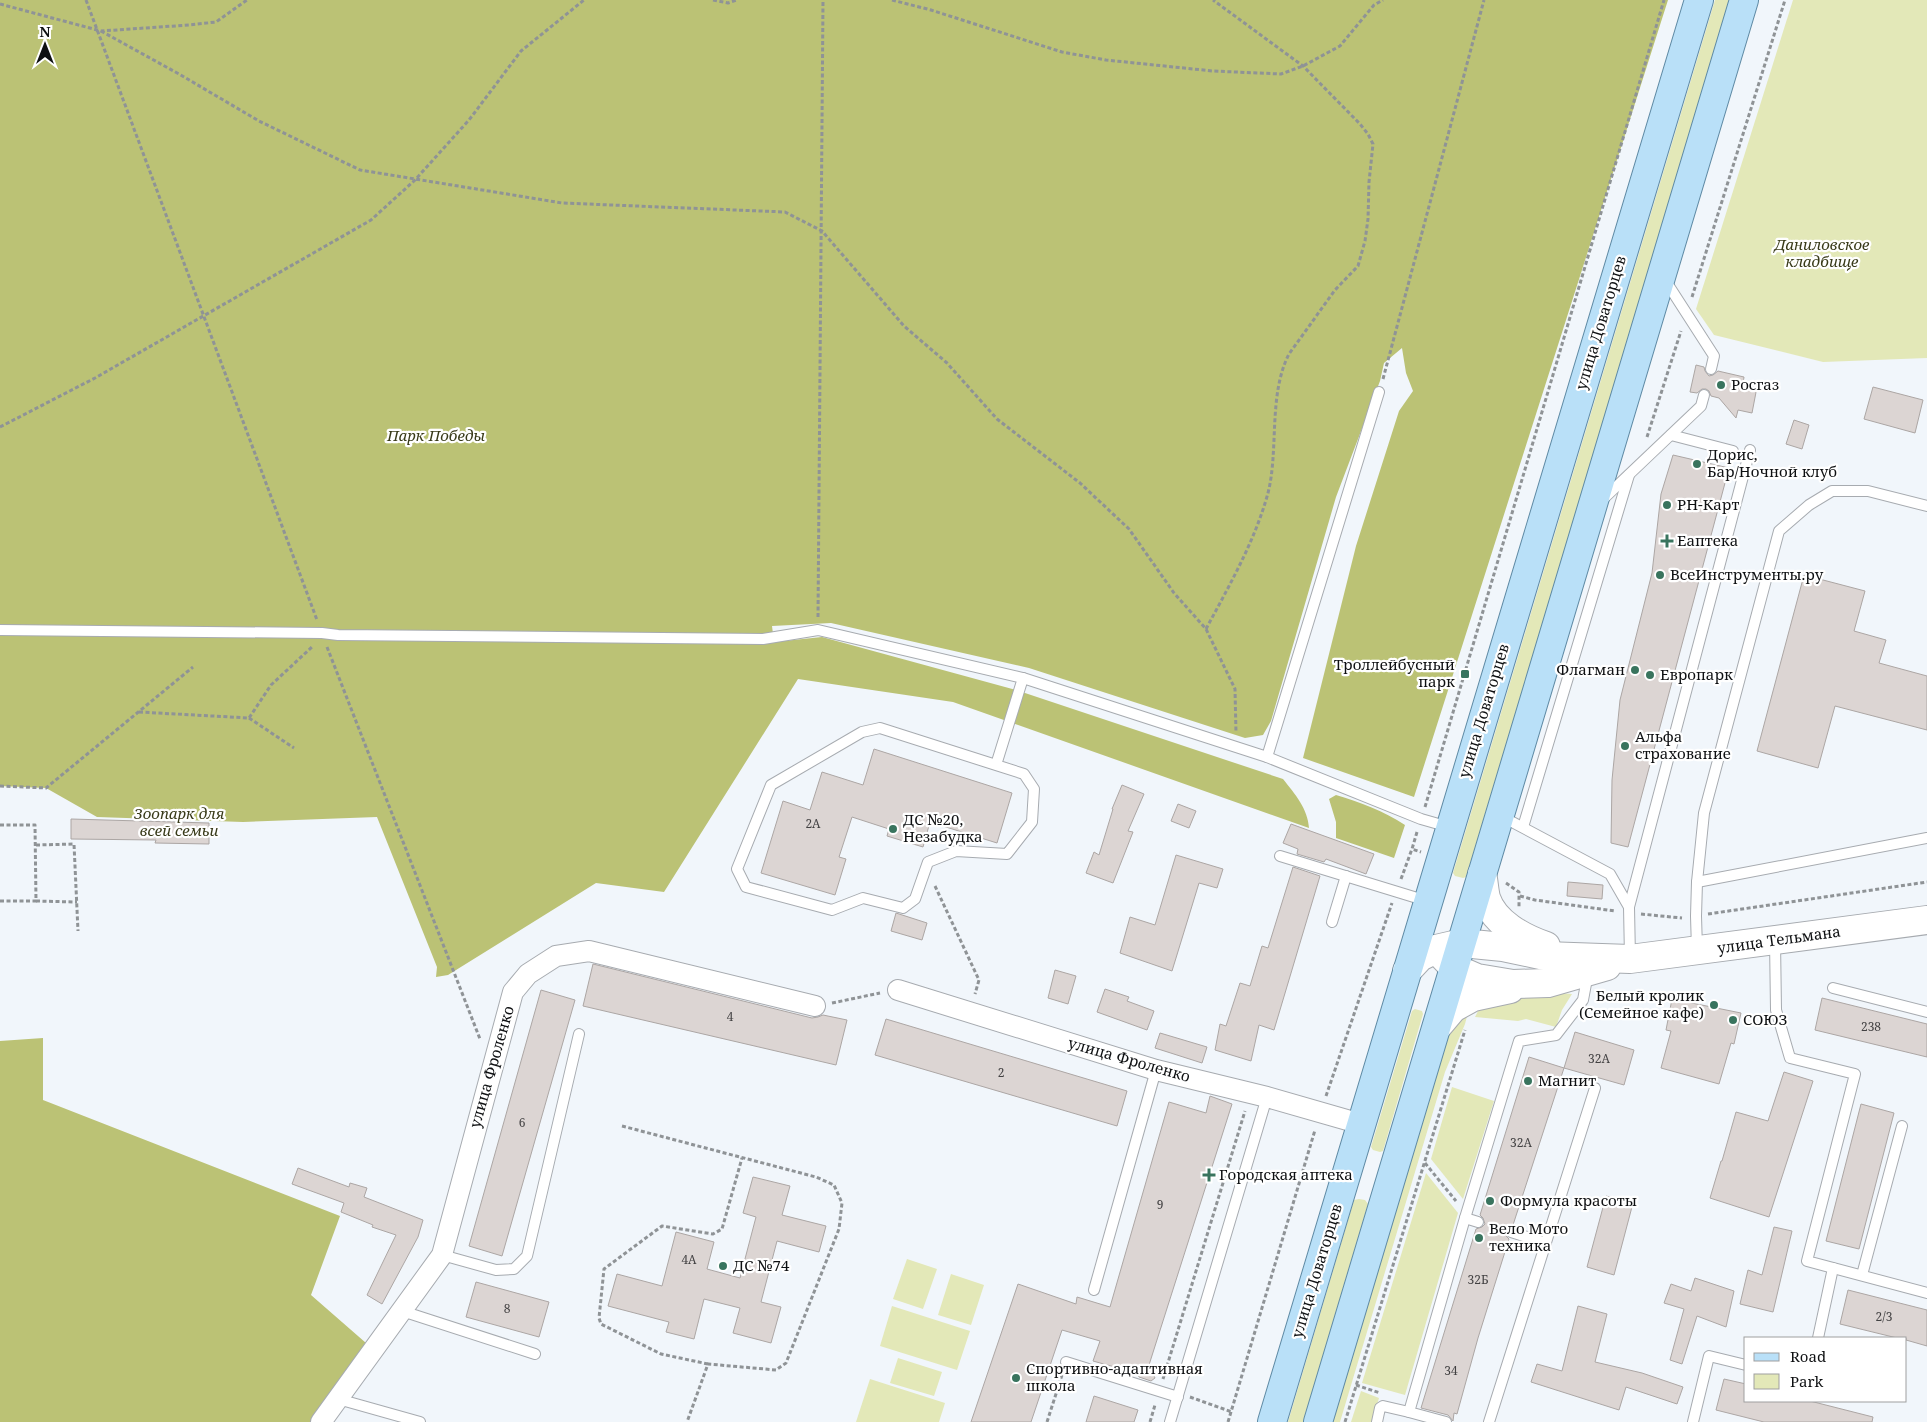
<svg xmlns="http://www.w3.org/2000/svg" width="1927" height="1422" viewBox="0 0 1927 1422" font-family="'Noto Serif',serif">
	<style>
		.green { fill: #e3e8b8 }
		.forest { fill: #bbc275 }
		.building { fill: #dcd5d3; stroke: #aca6a4 }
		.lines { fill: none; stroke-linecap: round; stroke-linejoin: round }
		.lane-casing { stroke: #a7abb0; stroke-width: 12 }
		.street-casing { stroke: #a7abb0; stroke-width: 22 }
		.secondary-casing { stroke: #a7abb0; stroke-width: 30 }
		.primary-casing { stroke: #5f8aa4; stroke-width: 30 }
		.path { stroke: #8f9396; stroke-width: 3; stroke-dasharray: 4 2.5; stroke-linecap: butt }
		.lane { stroke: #fff; stroke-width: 10 }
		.street { stroke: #fff; stroke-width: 20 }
		.secondary { stroke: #fff; stroke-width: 28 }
		.primary { stroke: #b9e0f8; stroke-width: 28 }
		.poi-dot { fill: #39745e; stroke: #fff; stroke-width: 2 }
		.labels { text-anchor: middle; stroke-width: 4.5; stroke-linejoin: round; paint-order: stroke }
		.number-label { font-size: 12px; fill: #424142 }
		.park-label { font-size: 15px; font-style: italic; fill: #383a19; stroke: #fff }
		.street-label { font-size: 15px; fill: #0e1012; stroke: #fff }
		.poi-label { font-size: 15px; fill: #0e1012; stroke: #fff; text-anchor: start }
	</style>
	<rect width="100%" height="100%" fill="#f1f6fb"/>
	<g class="green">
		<path d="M1715,0H1730L1466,877L1463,878L1455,876L1453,873Z"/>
		<path d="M1793,0H1927V358L1823,362L1714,335L1696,309Z"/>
		<path d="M1548,992L1572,994L1562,1010L1556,1027L1526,1019L1518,1021L1475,1017L1481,1005Z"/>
		<path d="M1470,1005L1465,1024L1445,1072L1340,1422H1329L1442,1036Z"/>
		<path d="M1415,1009L1422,1011L1423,1014L1383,1151L1380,1152L1373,1150L1371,1147L1412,1011Z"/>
		<path d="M1452,1087L1494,1101L1463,1199L1431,1159Z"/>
		<path d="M1426,1173L1458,1213L1405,1395L1362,1383Z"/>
		<path d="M1359,1199L1365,1200L1368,1204L1303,1422H1288L1354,1200Z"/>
		<path d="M907,1259L937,1269L923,1309L893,1299Z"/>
		<path d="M951,1274L984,1285L971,1325L938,1315Z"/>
		<path d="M892,1306L970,1331L957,1370L880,1346Z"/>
		<path d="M898,1358L942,1372L934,1396L890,1383Z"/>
		<path d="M870,1379L945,1403L939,1422H856Z"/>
		<path d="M1361,1391L1379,1398L1372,1422H1351Z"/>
	</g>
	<g class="forest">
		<path d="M0,0H1668L1414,797L1303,758L1356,546L1399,411L1413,391L1406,373L1402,348L1384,363L1380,381L1336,497L1271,721L1263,735L1245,738L1029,668L831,623L772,626L774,642L822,637L1016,690L1283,779C1295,794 1308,809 1309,828L953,702L798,679L664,892L596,883L448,975L436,977L437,967L377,817L243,822L97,817L46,788L0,786Z"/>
		<path d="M1336,795C1360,802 1384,811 1405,825L1394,858L1336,838V822L1329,799Z"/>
		<path d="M43,1038V1100L340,1216L311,1295L366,1343L310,1422H0V1041Z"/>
	</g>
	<g class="building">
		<path d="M1696,365L1704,367L1705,371L1709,376L1713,375L1718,371L1744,377L1743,384L1757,387L1752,413L1738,410L1736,418L1719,398L1711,396L1709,391L1706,389H1702L1697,393L1690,392Z"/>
		<path d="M1873,387L1923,400L1915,433L1864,419Z"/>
		<path d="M1794,420L1809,425L1802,449L1786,444Z"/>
		<path d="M1673,455L1729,468L1628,847L1611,843L1612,780L1620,700L1652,573L1661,494Z"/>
		<path d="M1804,575L1865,591L1854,631L1886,640L1879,663L1927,676V730L1835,706L1818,768L1757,751Z"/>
		<path d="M874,749L1012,793L997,843L930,822L923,847L887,836L889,829L852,817L839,857L846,859L835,895L761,873L783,801L810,810L822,772L863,785Z"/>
		<path d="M1122,785L1144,794L1128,831L1133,832L1113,883L1086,873L1094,852L1099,855L1113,809H1112Z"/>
		<path d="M1178,804L1196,811L1189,828L1171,821Z"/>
		<path d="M71,819L209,823V844L155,843L156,840L71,839Z"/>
		<path d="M1291,824L1374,854L1366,874L1326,859L1324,862L1297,854L1298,849L1283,843Z"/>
		<path d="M1176,855L1223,869L1217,888L1199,883L1172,971L1120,953L1130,917L1155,925Z"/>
		<path d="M1293,867L1320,876L1274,1030L1259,1025L1251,1061L1215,1050L1220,1024L1226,1026L1240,983L1250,986L1262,946L1268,948Z"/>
		<path d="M1568,882L1603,885L1602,899L1567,896Z"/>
		<path d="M896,913L927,923L922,940L891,931Z"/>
		<path d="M593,964L812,1018L818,1017L823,1015L847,1020L836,1065L583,1006Z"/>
		<path d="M1055,970L1076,976L1068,1004L1048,998Z"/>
		<path d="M1105,989L1129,997L1127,1001L1154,1011L1147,1030L1097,1012Z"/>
		<path d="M541,990L575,1000L502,1256L469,1246Z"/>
		<path d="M1822,998L1927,1024V1057L1815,1030Z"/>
		<path d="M1672,999L1741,1013L1734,1044L1731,1043L1719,1084L1661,1068L1671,1031L1666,1030Z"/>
		<path d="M886,1019L1127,1091L1117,1126L875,1055Z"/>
		<path d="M1575,1032L1634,1050L1624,1085L1564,1068Z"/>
		<path d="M1160,1033L1207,1047L1202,1063L1155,1048Z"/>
		<path d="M1529,1057L1564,1068L1513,1225H1509L1505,1230L1504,1234L1509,1239L1478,1338L1457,1414L1454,1413L1453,1421L1448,1415L1421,1408L1476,1229L1482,1227L1485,1224L1483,1218L1480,1215Z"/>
		<path d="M1784,1072L1813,1081L1769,1217L1710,1198L1721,1161H1722L1736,1112L1768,1121Z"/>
		<path d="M1210,1096L1232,1104L1149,1365L1155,1378L1151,1381L1139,1377L1136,1373L1093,1361L1100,1341L1062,1330L1031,1422H971L1018,1284L1076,1304L1077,1297L1110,1307L1169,1102L1206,1113Z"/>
		<path d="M1861,1104L1894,1113L1859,1249L1826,1241Z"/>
		<path d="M298,1168L349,1187L350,1183L367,1188L364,1197L423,1220L418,1237L382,1304L367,1295L396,1235L372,1227L373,1225L341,1212L344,1203L292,1184Z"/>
		<path d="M753,1177L790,1186L782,1215L826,1226L819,1252L777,1241L761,1302L781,1307L771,1343L733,1333L740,1308L704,1299L694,1339L666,1332L669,1322L608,1306L617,1274L662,1286L676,1232L714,1242L707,1269L740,1278L756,1217L743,1213Z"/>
		<path d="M1606,1196L1633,1203L1614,1275L1587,1267Z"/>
		<path d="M1774,1227L1792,1231L1773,1312L1740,1304L1748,1270L1762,1275Z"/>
		<path d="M1695,1278L1734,1291L1726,1327L1697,1316L1682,1364L1670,1360L1684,1309L1664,1303L1671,1284L1691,1291Z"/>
		<path d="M476,1282L549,1302L539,1337L466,1317Z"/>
		<path d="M1848,1290L1927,1310V1346L1906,1340V1338H1897L1840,1324Z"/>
		<path d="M1578,1306L1607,1314L1595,1362L1642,1373L1683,1387L1677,1404L1626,1387L1619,1410L1531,1382L1537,1364L1562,1371Z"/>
		<path d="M1724,1379L1746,1384V1401H1810L1873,1417L1872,1422H1764L1716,1410Z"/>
		<path d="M1094,1396L1138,1410L1134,1422H1086Z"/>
	</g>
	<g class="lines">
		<defs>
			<g id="lane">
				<path d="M1665,280L1714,356L1711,369"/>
				<path d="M1671,435L1733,451"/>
				<path d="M1601,501L1701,406L1704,395"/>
				<path d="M0,630L322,633L338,635L763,639L818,630L1023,678L1267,757L1421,819L1449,827"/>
				<path d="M1267,757L1379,392"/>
				<path d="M996,765L880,728L862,732L771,785L737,869L746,887L832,910L863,898L903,908L915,899L928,862L956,851L1007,854L1032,822L1034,789L1024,774L996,765L1023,678"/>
				<path d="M1501,816L1610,874L1629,907"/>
				<path d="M1523,827L1629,475"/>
				<path d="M1280,856L1427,901"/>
				<path d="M1697,882L1927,838"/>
				<path d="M1332,922L1346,876"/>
				<path d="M1775,941L1776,1010L1790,1058L1855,1074L1807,1261L1927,1293"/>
				<path d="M1697,949L1696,916L1697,882L1704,813L1779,531L1809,505L1832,491H1868L1927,506"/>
				<path d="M1630,958L1629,907L1750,450"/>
				<path d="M1833,988L1927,1012"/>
				<path d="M1465,1218L1478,1222"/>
				<path d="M1511,1232L1546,1243"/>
				<path d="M442,1255L496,1270L514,1269L527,1256L579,1034"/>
				<path d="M1862,1275L1902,1126"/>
				<path d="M1094,1290L1156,1070"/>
				<path d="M402,1311L535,1354"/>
				<path d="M1818,1338L1833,1268"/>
				<path d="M1066,1362L1178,1397"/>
				<path d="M338,1399L420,1422"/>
				<path d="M1170,1422L1267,1097"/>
				<path d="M1377,1422L1380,1408L1383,1406L1409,1412"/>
				<path d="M1446,1422L1409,1412L1465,1218L1519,1041L1556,1035L1583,1000L1588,973"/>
				<path d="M1489,1422L1595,1088"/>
				<path d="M1693,1422L1709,1356L1746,1365"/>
			</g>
			<g id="street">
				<path d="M898,990L1156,1070L1267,1097L1361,1124"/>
				<path d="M321,1422L442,1255L513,992L528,974L556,956L589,951L815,1006"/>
			</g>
			<g id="secondary">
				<path d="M1482,874C1484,882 1484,890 1486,898C1494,923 1523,938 1546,946"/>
				<path d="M1438,951L1454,968L1477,978L1513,984L1548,983L1607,966"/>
				<path d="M1407,971L1420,957L1436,949L1462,943L1503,947L1545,956L1630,959L1927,920"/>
				<path d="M1437,1027L1453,1008L1473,997L1510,989"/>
			</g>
			<g id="primary">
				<path d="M1272,1422L1699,0"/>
				<path d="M1318,1422L1744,0"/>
			</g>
		</defs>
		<use href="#lane" class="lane-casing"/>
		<use href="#street" class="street-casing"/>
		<use href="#secondary" class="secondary-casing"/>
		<use href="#primary" class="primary-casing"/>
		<g class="path">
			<path d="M86,0L317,620"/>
			<path d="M713,0L728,3L737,0"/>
			<path d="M892,0L931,10L1062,52L1106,60L1213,71L1281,74L1303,66L1340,46L1374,5L1383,0"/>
			<path d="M0,4L101,31L189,25L216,22L247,0"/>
			<path d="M101,31L179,74L259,121L360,170L562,203L785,212L822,231L904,326L947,363L997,419L1080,483L1129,529L1174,593L1206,629L1235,689L1236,733"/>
			<path d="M1692,297L1785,0"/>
			<path d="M1383,379L1484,0"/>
			<path d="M0,427L95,378L371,220L415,180L469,120L521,51L584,0"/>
			<path d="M1647,437L1681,331"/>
			<path d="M818,617L823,0"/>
			<path d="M1206,629C1229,586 1255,541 1268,493C1279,450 1268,395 1289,354L1335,290L1358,266L1365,241L1368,219L1369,182L1373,144L1368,134L1360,124L1303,66L1213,0"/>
			<path d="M327,647L480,1039"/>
			<path d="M139,712L249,718L271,685L313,646"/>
			<path d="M249,718L294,748"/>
			<path d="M0,786L46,788L193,667"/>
			<path d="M1425,807L1664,0"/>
			<path d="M0,825H35L36,901H0"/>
			<path d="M1417,832L1412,849L1421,852"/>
			<path d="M36,845L74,844L78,931"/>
			<path d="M1401,879L1412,849"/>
			<path d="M1506,883L1519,892V907"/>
			<path d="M935,886L979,980L975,994"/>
			<path d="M1520,896L1535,900L1615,911"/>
			<path d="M36,901L77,902"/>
			<path d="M1641,914L1682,918"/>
			<path d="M1708,914L1927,882"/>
			<path d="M832,1003L880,993"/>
			<path d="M1326,1096L1392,903"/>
			<path d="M622,1126L816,1177L834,1185L842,1203L839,1229L786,1363L776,1370L708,1364L687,1422"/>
			<path d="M1425,1163L1456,1201"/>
			<path d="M708,1364L661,1354L601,1324L599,1318L604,1269L662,1226L713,1234L722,1229L742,1158"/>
			<path d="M1163,1379L1245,1111"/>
			<path d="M1356,1385L1380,1393"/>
			<path d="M1190,1397L1232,1412"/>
			<path d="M1047,1422L1062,1375"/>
			<path d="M1150,1422L1155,1405"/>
			<path d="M1228,1422L1315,1130"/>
			<path d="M1345,1422L1465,1030"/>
		</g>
		<use href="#lane" class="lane"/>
		<use href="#street" class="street"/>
		<use href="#secondary" class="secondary"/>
		<use href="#primary" class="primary"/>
	</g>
	<g class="poi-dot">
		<circle cx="1721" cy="385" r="5"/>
		<circle cx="1697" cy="464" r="5"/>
		<circle cx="1667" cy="505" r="5"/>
		<path d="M1664.5 533.5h5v5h5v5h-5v5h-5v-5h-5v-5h5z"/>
		<circle cx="1660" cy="575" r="5"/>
		<circle cx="1635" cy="670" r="5"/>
		<rect x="1460" y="669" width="10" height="10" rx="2.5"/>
		<circle cx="1650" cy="675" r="5"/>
		<circle cx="1625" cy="746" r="5"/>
		<circle cx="893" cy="829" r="5"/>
		<circle cx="1714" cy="1005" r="5"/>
		<circle cx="1733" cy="1020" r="5"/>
		<circle cx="1528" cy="1081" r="5"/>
		<path d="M1206.5 1167.5h5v5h5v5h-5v5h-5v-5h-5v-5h5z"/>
		<circle cx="1490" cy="1201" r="5"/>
		<circle cx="1479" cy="1238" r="5"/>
		<circle cx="723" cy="1266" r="5"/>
		<circle cx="1016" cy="1378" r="5"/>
	</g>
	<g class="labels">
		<g class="number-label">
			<text x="813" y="828">2А</text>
			<text x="730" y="1021">4</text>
			<text x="1871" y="1031">238</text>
			<text x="1599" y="1063">32А</text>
			<text x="1001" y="1077">2</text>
			<text x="522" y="1127">6</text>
			<text x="1521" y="1147">32А</text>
			<text x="1160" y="1209">9</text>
			<text x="689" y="1264">4А</text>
			<text x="1478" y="1284">32Б</text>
			<text x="507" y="1313">8</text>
			<text x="1884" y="1321">2/3</text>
			<text x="1451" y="1375">34</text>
		</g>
		<g class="park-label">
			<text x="1822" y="250">Даниловское<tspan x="1822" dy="17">кладбище</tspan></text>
			<text x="436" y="441">Парк Победы</text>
			<text x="179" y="819">Зоопарк для<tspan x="179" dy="17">всей семьи</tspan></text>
		</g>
		<g class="street-label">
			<text transform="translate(1601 323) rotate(-73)" y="5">улица Доваторцев</text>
			<text transform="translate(1484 711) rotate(-73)" y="5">улица Доваторцев</text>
			<text transform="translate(1779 940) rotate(-8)" y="5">улица Тельмана</text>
			<text transform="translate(1129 1060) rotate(16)" y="5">улица Фроленко</text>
			<text transform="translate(492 1067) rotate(-74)" y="5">улица Фроленко</text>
			<text transform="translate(1317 1271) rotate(-73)" y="5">улица Доваторцев</text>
		</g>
		<g class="poi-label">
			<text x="1731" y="390">Росгаз</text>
			<text x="1707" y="460">Дорис,<tspan x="1707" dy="17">Бар/Ночной клуб</tspan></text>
			<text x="1677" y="510">РН-Карт</text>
			<text x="1677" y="546">Еаптека</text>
			<text x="1670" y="580">ВсеИнструменты.ру</text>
			<text x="1455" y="670" text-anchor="end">Троллейбусный<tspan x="1455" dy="17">парк</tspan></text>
			<text x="1625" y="675" text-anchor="end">Флагман</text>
			<text x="1660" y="680">Европарк</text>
			<text x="1635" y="742">Альфа<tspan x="1635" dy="17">страхование</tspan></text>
			<text x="903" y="825">ДС №20,<tspan x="903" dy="17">Незабудка</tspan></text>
			<text x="1704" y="1001" text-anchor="end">Белый кролик<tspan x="1704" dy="17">(Семейное кафе)</tspan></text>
			<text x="1743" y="1025">СОЮЗ</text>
			<text x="1538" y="1086">Магнит</text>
			<text x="1219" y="1180">Городская аптека</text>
			<text x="1500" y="1206">Формула красоты</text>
			<text x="1489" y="1234">Вело Мото<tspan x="1489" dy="17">техника</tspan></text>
			<text x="733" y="1271">ДС №74</text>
			<text x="1026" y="1374">Спортивно-адаптивная<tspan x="1026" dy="17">школа</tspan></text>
		</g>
	</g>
	<rect x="1744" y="1337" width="162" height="65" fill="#ffffff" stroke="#9f9fa0"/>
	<rect x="1754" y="1353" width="25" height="8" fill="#b9e0f8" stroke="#9f9fa0"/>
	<text x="1790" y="1362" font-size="15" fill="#0e1012">Road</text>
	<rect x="1754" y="1374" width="25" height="15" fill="#e3e8b8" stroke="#9f9fa0"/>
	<text x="1790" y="1387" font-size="15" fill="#0e1012">Park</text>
	<g transform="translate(45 45)" stroke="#ffffff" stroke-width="4" paint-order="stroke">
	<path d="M0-4L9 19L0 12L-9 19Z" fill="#0e1012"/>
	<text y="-8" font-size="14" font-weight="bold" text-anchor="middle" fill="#0e1012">N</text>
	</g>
</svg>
